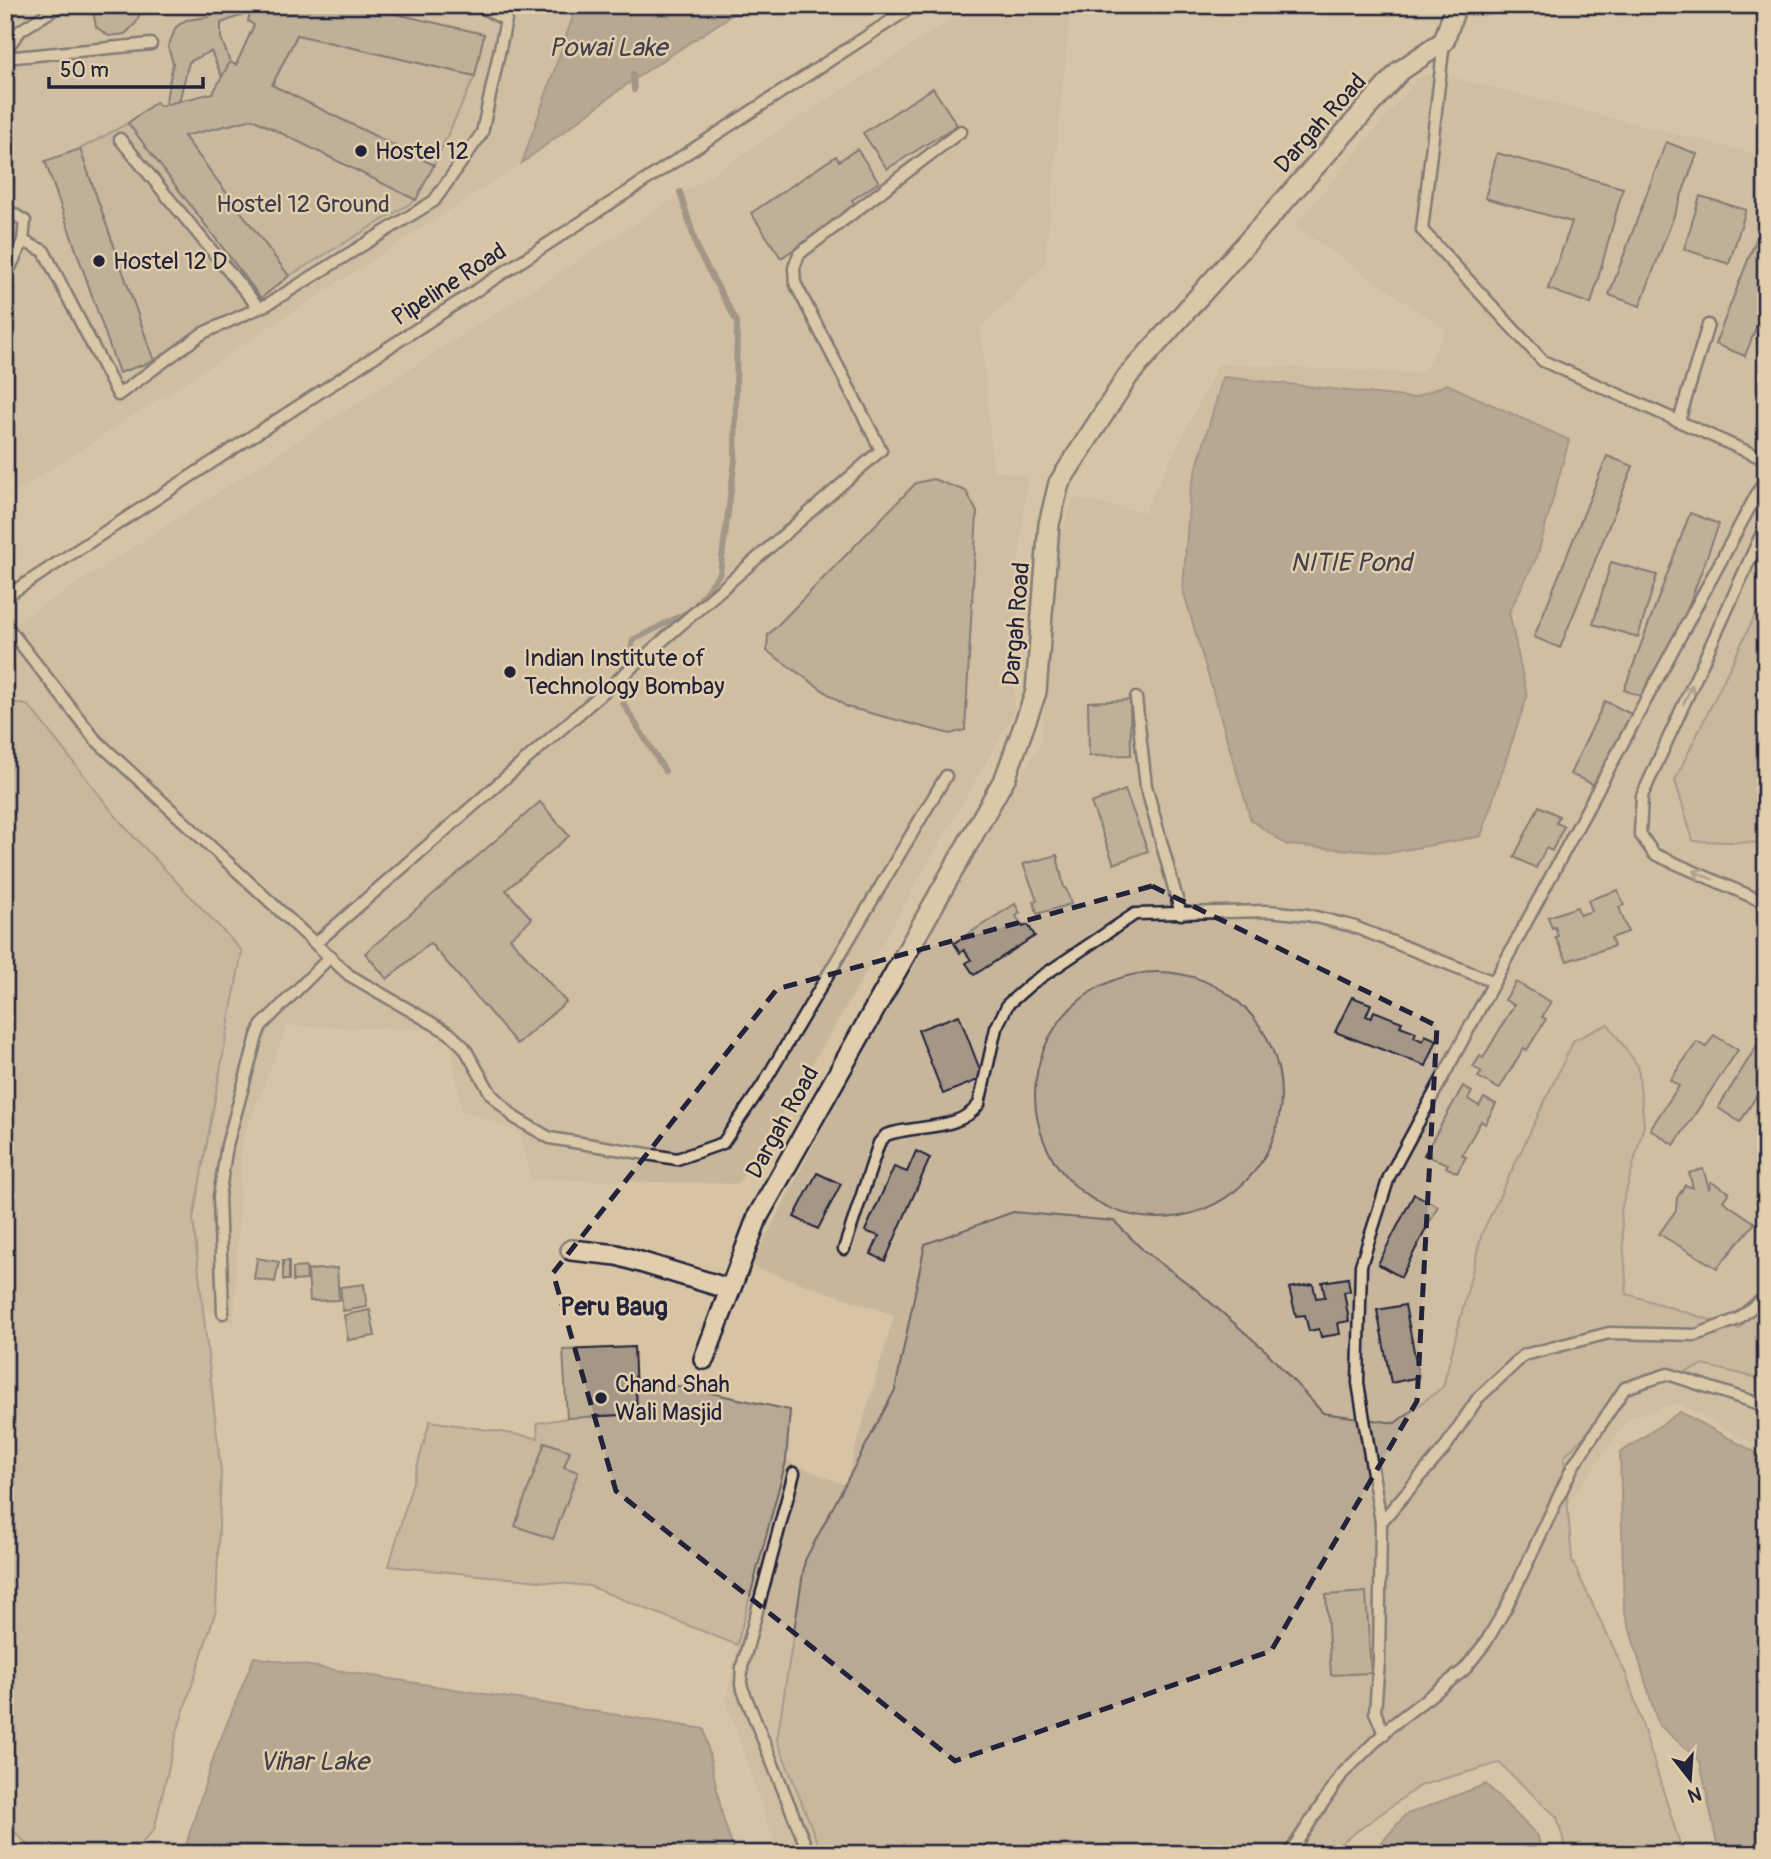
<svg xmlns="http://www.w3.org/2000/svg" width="1771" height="1859" viewBox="0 0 1771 1859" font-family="Pangolin,sans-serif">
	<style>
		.built { fill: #c7b69c }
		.green { fill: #b8a994; stroke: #6d6668; stroke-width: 2 }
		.water { fill: #91857c; stroke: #655d62; stroke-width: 2 }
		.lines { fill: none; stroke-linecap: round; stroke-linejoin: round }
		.stream { stroke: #655d62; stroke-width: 6 }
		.building { fill: #a49787; stroke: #22223b; stroke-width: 2 }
		.service-casing { stroke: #22223b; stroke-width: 15 }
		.minor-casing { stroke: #22223b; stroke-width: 24 }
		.service { stroke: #e1ceac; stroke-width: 10 }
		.minor { stroke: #e1ceac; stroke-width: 19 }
		.oneway { stroke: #827874 }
		.marked { fill: none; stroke: #22223b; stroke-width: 5; stroke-dasharray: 14 9; stroke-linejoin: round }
		.poi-dot { fill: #22223b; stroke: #e1ceac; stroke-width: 2.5 }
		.labels { text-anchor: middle; stroke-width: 5; stroke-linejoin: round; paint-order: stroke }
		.street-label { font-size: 24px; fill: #22223b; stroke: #e1ceac }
		.poi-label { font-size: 24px; fill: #22223b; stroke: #e1ceac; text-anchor: start }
		.park-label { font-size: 24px; fill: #403d4d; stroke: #e1ceac }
		.water-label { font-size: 26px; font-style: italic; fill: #43404e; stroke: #e1ceac }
		.neighbourhood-label { font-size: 26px; font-weight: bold; fill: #22223b; stroke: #e1ceac }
	</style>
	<rect width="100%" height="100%" fill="#d6c4a5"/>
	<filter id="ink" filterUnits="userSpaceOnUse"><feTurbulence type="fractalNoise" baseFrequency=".0143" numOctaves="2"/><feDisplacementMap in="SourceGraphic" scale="14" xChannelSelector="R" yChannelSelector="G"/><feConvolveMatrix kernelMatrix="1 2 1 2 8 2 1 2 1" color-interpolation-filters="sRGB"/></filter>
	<g filter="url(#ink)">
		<g class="built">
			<path d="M5,5H577L522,163L5,499Z"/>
			<path d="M974,5H1071L1045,264L981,328L993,470L1028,476L1018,568L1014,713L835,1026L738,1184L531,1179L520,1132L461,1110L449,1030L287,1026L242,1142L234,1324L5,1200V630Z"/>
			<path d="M1439,74L1755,154L1766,136V1451L1679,1403L1629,1418L1316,1854H778L726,1700L737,1645L786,1461L845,1485L894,1315L751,1266L889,1000L1041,743L1060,538L1074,498L1144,512L1219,364L1423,373L1446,330L1295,226L1420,76Z"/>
		</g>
		<g class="green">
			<path d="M297,35L475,76L434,165L272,86Z"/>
			<path d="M253,119L416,200L289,276L184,136Z"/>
			<path d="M128,123L261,298L154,361L80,149Z"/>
			<path d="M1766,593V843L1693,841L1675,780Z"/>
			<path d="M5,700L29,706L123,825L242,951L193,1219L221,1472L216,1610L177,1732L154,1830L132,1854H37L5,1823Z"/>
			<circle cx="1158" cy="1095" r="123"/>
			<path d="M1608,1024L1638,1066L1644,1125L1621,1210L1627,1294L1739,1329L1766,1295V1380L1703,1365L1623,1395L1564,1457L1572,1561L1627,1676L1683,1854H1567L1557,1817L1499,1763L1419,1786L1326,1854H822L777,1740L805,1560L895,1390L925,1244L1013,1212L1114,1221L1143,1250L1194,1288L1266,1351L1323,1413L1395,1423L1443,1387L1482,1233L1574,1040Z"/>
			<path d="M636,1381L678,1386L790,1410L786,1461L737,1645L589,1586L389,1566L430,1421L538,1438L537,1423L567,1418L637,1414Z"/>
		</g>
		<g class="water">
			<path d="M577,5H747L630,82L522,163Z"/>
			<path d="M1223,377L1413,398L1447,384L1569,440L1537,557L1509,612L1527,696L1481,836L1388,853L1287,845L1251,820L1183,590L1190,491Z"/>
			<path d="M1680,1412L1766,1458V1854H1719L1700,1761L1658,1724L1624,1610L1620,1453Z"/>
			<path d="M254,1657L704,1729L723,1818L735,1854H183L215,1753Z"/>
			<path d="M1486,1784L1538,1836L1542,1854H1372L1405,1815Z"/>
		</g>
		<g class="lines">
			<g class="stream">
				<path d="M633,74L634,90"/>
				<path d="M665,771L623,703L633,640L692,610L720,573L735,460L737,322L698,251L680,192"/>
			</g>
		</g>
		<g class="building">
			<path d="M92,5H138L139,16L136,23L125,34L109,36L96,27Z"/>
			<path d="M222,5H252L251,12L221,23V38L230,62L222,77L211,51L189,62L179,102L165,105L173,63L168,47L176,27L186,20L208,17Z"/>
			<path d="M252,5H357L484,34L475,76L297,35L272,85L434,165L416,200L253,119L184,136L289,276L261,298L128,123L156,102L160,106L213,93L230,62L236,65L254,25L248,21Z"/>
			<path d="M933,88L957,125L887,169L863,133Z"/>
			<path d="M1666,142L1697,154L1640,306L1609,295Z"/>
			<path d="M80,149L154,361L119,373L45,161Z"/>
			<path d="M857,149L879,182L852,200L856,207L781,258L751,213L836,156L839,161Z"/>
			<path d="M1497,153L1623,188L1591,304L1548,289L1572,222L1485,198Z"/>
			<path d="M1700,196L1746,210L1729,264L1684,249Z"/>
			<path d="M1766,214V301L1745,356L1715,344Z"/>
			<path d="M1607,456L1633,466L1560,648L1534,637Z"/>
			<path d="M933,479L966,491L977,512L965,730L950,734L847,707L767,651L768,635L916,483Z"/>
			<path d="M1690,513L1719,524L1653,701L1624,690Z"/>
			<path d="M1611,562L1657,575L1638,637L1593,624Z"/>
			<path d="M1130,700L1131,755L1089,756L1088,702Z"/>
			<path d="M1605,701L1631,714L1597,786L1570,774Z"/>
			<path d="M1125,790L1148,851L1114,864L1091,803Z"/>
			<path d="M540,802L569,836L506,890L532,919L510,938L566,1002L517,1044L430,943L387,979L365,953Z"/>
			<path d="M1539,806L1559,816L1556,823L1564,826L1552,851L1546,848L1536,868L1514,857Z"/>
			<path d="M1057,855L1064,888H1066L1071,904L1037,914L1034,901L1037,900L1023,864Z"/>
			<path d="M1618,890L1624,905L1619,907L1628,932L1611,938L1614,946L1567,961L1555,937L1558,936L1555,927L1552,928L1548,917L1577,907L1580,915L1592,911L1588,900Z"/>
			<path d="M1015,904L1020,913L1016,916L1023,927L1028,925L1035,936L974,975L966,963L971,960L964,950L960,953L954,943Z"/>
			<path d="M1516,982L1551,1002L1542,1017L1546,1019L1527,1050L1524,1048L1499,1089L1478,1077L1482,1072L1473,1067L1480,1056L1483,1058L1514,1005L1505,1000Z"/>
			<path d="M1352,997L1371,1004L1366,1016L1371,1018L1374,1011L1402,1022L1400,1026L1416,1032L1414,1037L1423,1041L1425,1035L1437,1040L1426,1066L1335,1032Z"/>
			<path d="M959,1015L983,1078L943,1094L918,1030Z"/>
			<path d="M1766,1031V1081L1740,1122L1718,1108Z"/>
			<path d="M1714,1035L1738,1050L1674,1145L1650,1129L1679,1086L1670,1080L1697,1042L1706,1047Z"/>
			<path d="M1463,1086L1472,1092L1468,1099L1479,1106L1484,1098L1496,1104L1485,1124L1481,1121L1462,1155L1466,1157L1457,1173L1446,1167L1448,1164L1424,1155Z"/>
			<path d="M916,1151L930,1158L885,1261L871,1254L879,1236L865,1231L894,1167L907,1172Z"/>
			<path d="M1703,1169L1709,1188L1711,1182L1729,1192L1723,1201L1755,1223L1717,1268L1659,1234L1676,1210L1677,1198L1685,1185L1693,1188L1689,1173Z"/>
			<path d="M817,1173L841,1184L818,1229L794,1217Z"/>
			<path d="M1414,1194L1438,1206L1401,1277L1378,1264Z"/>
			<path d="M257,1258L279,1262L275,1282L254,1279Z"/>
			<rect x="283" y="1261" width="6" height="19"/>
			<path d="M306,1267L307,1280L293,1281V1268Z"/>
			<path d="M337,1268L339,1300L310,1301L308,1270Z"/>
			<path d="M1348,1278L1350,1291L1344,1292L1349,1321L1338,1323L1340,1334L1321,1337L1319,1329L1309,1331L1305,1315L1296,1316L1289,1288L1313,1284L1316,1298L1325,1297L1322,1282Z"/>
			<path d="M364,1284L367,1307L343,1311L340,1287Z"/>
			<path d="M1405,1305L1419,1377L1391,1383L1377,1310Z"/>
			<path d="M370,1310L375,1336L348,1340L344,1315Z"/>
			<path d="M634,1347L637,1414L567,1418L563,1350Z"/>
			<path d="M545,1442L570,1451L564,1467L578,1472L553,1539L515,1526Z"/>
			<path d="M1366,1592L1371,1673L1331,1675L1326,1595Z"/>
		</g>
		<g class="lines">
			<defs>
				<g id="service">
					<path d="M1444,42L1422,230L1543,361L1766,460"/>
					<path d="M5,50L21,30L61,5"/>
					<path d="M5,58L151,44"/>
					<path d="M120,139L259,308"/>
					<path d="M5,213H12L25,221L23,241L5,278"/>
					<path d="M23,241L44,251L118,395L203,333L268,304L434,201L482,133L506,20L477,5"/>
					<path d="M1679,421L1708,325"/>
					<path d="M1766,477L1389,1177L1361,1265L1358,1383L1381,1522L1444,1449L1478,1398L1524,1355L1609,1333L1696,1335L1738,1319L1766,1296"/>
					<path d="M1766,524L1642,796L1640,834L1654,854L1766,903"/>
					<path d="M5,597L915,5"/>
					<path d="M5,624L95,739L349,975L449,1033L464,1047L491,1094L515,1118L550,1138L677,1159L723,1143L762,1086L946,776"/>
					<path d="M1136,698L1146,786L1181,914"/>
					<path d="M316,943L881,450L795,283L794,268L799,254L961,131"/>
					<path d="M844,1249L879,1143L886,1135C915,1124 959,1132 979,1104L996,1028L1008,1004L1032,983L1135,914L1268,911L1308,915L1352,926L1494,982"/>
					<path d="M223,1313L219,1197L227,1145L257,1036L261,1026L331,956"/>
					<path d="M794,1473L742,1667L741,1685L809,1854"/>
					<path d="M1381,1522L1379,1661L1375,1712L1384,1734"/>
					<path d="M1289,1854L1342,1774L1391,1726L1464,1670L1486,1642L1507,1606L1573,1466L1625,1388L1668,1374L1766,1406"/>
				</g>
				<g id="minor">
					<path d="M571,1250L617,1255L729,1289"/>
					<path d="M704,1359L758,1216L1006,776L1036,692L1049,524L1059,483L1128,376L1400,71L1444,41L1456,5"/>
				</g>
			</defs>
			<use href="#service" class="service-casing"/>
			<use href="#minor" class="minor-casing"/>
			<use href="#service" class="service"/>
			<use href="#minor" class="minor"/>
		</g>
		<defs><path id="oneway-shaft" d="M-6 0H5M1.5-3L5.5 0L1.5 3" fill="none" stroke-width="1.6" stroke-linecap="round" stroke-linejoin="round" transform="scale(1.75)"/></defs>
		<g class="oneway">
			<use href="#oneway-shaft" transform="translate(1688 694) rotate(-65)"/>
			<use href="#oneway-shaft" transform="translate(1703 875) rotate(-156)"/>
		</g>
	</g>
	<path d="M0 0H1771V1859H0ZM1152,886L1437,1026L1417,1401L1271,1651L955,1761L616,1491L553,1273L777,989Z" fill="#d6c4a5" fill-opacity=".55" fill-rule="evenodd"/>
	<path class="marked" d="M1152,886L1437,1026L1417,1401L1271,1651L955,1761L616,1491L553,1273L777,989Z"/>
	<g class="poi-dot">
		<circle cx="361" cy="151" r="7"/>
		<circle cx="99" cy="261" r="7"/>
		<circle cx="510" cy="672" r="7"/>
		<circle cx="601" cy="1398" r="7"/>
	</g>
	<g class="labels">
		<g class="street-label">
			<text transform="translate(1320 123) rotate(-48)" y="8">Dargah Road</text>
			<text transform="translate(449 284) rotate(-33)" y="8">Pipeline Road</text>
			<text transform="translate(1016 624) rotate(-85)" y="8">Dargah Road</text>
			<text transform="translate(782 1122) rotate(-61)" y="8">Dargah Road</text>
		</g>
		<g class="poi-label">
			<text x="375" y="159">Hostel 12</text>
			<text x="113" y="269">Hostel 12 D</text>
			<text x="524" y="666">Indian Institute of<tspan x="524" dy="28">Technology Bombay</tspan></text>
			<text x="615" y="1392">Chand Shah<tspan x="615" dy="28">Wali Masjid</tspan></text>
		</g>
		<g class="park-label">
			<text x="303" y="212">Hostel 12 Ground</text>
		</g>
		<g class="water-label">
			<text x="608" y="56">Powai Lake</text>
			<text x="1351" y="571">NITIE Pond</text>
			<text x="314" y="1770">Vihar Lake</text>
		</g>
		<g class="neighbourhood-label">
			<text x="614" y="1315">Peru Baug</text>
		</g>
	</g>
	<rect width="1771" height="1859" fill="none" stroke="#e1ceac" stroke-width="28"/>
	<rect x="14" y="14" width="1743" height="1831" fill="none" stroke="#22223b" stroke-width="2.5" filter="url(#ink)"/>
	<g transform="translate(1690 1779) rotate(163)" stroke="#e1ceac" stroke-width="5" paint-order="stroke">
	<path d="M0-5L12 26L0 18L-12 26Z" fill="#22223b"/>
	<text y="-10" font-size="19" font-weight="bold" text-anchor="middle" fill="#22223b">N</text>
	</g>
	<path d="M49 77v10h154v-10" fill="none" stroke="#22223b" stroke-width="3.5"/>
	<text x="60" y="77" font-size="21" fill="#22223b" stroke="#e1ceac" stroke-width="5" paint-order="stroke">50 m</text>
</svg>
